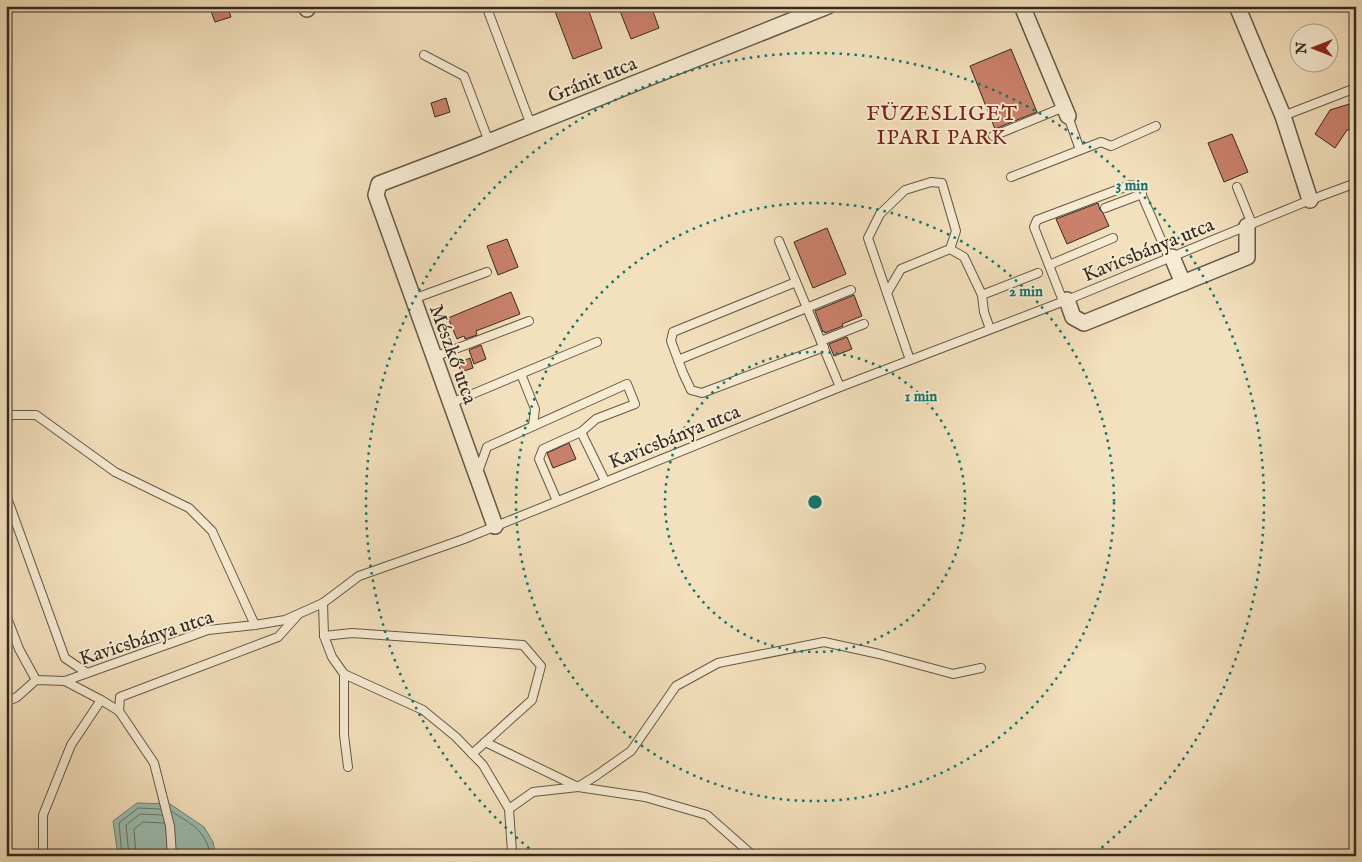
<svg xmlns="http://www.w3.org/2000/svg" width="1362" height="862" viewBox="0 0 1362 862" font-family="'IM FELL English',serif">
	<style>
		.water { fill: #9bbdaf; stroke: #728276 }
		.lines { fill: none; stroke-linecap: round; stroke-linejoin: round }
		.shore { stroke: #687468; stroke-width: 1 }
		.building { fill: #ca816b; stroke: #342a20 }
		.lane-casing { stroke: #645847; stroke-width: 10 }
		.street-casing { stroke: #645847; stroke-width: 18 }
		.lane { stroke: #f7ebd3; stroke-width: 8 }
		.street { stroke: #f7ebd3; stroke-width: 15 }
		.ring { fill: none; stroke: #0f766e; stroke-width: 2.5; stroke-dasharray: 2.5 5 }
		.labels { text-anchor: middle; stroke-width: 4; stroke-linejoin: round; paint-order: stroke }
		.street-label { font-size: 20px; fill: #342a20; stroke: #f7ebd3 }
		.neighbourhood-label { font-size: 21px; letter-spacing: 1px; fill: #7a1f14; stroke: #f7ebd3 }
		.centre { fill: #0f766e; stroke: #f7ebd3; stroke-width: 2.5 }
		.ring-label { font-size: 15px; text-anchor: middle; font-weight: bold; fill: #0f766e; stroke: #f7ebd3; stroke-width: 4; stroke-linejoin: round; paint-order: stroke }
	</style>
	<rect width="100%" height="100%" fill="#f3e0bc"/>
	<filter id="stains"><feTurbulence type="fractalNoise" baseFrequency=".004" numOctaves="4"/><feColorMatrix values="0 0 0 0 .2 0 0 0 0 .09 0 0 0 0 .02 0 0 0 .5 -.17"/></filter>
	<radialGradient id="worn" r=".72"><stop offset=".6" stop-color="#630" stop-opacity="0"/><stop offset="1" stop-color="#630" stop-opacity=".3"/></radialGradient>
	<path class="water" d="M137,803L170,804L204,827L213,842L216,856H118L113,821Z"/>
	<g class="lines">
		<g class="shore">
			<path d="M171,811C192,825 205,829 211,856"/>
			<path d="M122,856L119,823L138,808L160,809"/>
			<path d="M129,856L126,825L140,814L162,815"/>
			<path d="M136,856L134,829L143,822L164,823"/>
		</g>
	</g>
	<g class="building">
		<path d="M209,6H227L231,17L215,22Z"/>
		<path d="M553,6H587L602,48L573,59Z"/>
		<path d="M618,6H651L659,28L631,39Z"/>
		<path d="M1011,49L1037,112L995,129L970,66Z"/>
		<path d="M446,98L450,112L435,117L431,103Z"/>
		<path d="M1356,102V128L1347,130L1335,148L1315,134L1330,110Z"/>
		<path d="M1232,134L1248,172L1224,182L1208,143Z"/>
		<path d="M1098,203L1100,210L1103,213L1109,226L1067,244L1056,219Z"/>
		<path d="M827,228L846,274L813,288L794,242Z"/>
		<path d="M507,239L518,267L498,275L487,246Z"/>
		<path d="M511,292L520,314L476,331L477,335L465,339L464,336L457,339L448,318Z"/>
		<path d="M854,295L862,316L842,324L843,326L825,333L824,331L823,332L815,311Z"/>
		<path d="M847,337L852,349L834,356L829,344Z"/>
		<path d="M481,345L486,359L474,364L469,350Z"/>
		<path d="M470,358L473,368L461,372L458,363Z"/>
		<path d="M569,443L576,459L553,468L547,453Z"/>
	</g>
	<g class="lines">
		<defs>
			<g id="lane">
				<path d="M488,11L531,125"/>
				<path d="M424,55L464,76L489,142"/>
				<path d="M1068,116L1080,150"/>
				<path d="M1283,116L1353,89"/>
				<path d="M993,136L1064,107"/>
				<path d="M1011,177L1101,142L1111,146L1156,126"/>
				<path d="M1237,187L1252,224"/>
				<path d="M1105,208L1142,194"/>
				<path d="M779,241L840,387"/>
				<path d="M1049,265L1113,238"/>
				<path d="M796,282L673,332L671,341L683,373L691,390L702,393L824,347"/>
				<path d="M887,293L901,269L950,249L964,257L982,295"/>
				<path d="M413,299L487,272"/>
				<path d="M1063,301L1034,227L1037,220L1130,185L1138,186L1169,258"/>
				<path d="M990,329L984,312L982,295L1038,273"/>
				<path d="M821,341L864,324"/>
				<path d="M434,357L529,321"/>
				<path d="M678,360L851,290"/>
				<path d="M910,360L868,238L880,214L905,190L931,182L942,183L956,231L950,249"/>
				<path d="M521,374L535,409L533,426"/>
				<path d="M451,403L597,342"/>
				<path d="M6,419L11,415H36L115,472L189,508L212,531L255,625"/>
				<path d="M478,472L487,447L627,384L635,404L596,419L580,433"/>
				<path d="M6,495L65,658L87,673"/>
				<path d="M557,501L539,459L543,449L581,432L605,481"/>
				<path d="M323,603L324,636L332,657L344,674L423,710L456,737L483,765L509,809L512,852L511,856"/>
				<path d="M6,615L19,649L36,680"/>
				<path d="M324,636L352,633L523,645L541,666L532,700L472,754"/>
				<path d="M344,674V735L348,767"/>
				<path d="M65,681L101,700L119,711L154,763L170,826L172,856"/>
				<path d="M6,702L17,697L36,680L65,681L208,630L255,625L285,620L323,603L359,576L464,539L840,387L1067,300L1310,200L1356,183"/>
				<path d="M119,711L120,697L278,637L297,616"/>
				<path d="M485,742L578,787L645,797L707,815L750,853L757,856"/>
				<path d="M509,809L533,792L578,787L597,775L631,751L676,686L718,663L824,642L879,654L953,674L981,668"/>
				<path d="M43,856V815L71,745L101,700"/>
			</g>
			<g id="street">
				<path d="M306,6L307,9"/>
				<path d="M1022,6L1068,116"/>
				<path d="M1237,6L1283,116L1310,200"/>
				<path d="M1172,257L1183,283"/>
				<path d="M1067,300L1073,317L1084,323L1247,257V226"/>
				<path d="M495,526L376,195L379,184L471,149L828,6"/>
			</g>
		</defs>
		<use href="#lane" class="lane-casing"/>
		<use href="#street" class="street-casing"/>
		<use href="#lane" class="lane"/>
		<use href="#street" class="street"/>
	</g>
	<g class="ring">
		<circle cx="815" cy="502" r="150"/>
		<circle cx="815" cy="502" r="299"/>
		<path d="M535 853A449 449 0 1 1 1095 853"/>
	</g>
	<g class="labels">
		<g class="street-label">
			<text transform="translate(592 79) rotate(-22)" y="7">Gránit utca</text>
			<text transform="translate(1148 249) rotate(-22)" y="7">Kavicsbánya utca</text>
			<text transform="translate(454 354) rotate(70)" y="7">Mészkő utca</text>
			<text transform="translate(674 436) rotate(-22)" y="7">Kavicsbánya utca</text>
			<text transform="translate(146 637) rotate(-18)" y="7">Kavicsbánya utca</text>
		</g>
		<g class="neighbourhood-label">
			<text x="942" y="120">FÜZESLIGET<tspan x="942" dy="24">IPARI PARK</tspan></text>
		</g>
	</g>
	<circle cx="815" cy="502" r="8" class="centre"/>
	<g class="ring-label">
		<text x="1132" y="190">3 min</text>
		<text x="1026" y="296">2 min</text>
		<text x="921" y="401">1 min</text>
	</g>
	<rect width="1362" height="862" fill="none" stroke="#f3e0bc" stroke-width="25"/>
	<rect x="8" y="8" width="1347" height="847" fill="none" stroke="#342a20" stroke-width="2.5"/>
	<rect x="12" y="12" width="1337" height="837" fill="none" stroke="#342a20"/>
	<g transform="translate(1314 48) rotate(270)"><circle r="24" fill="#f7ebd3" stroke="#a99e8b"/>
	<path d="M0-4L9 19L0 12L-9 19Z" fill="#8f2418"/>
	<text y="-8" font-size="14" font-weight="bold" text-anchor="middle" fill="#342a20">N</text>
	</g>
	<rect width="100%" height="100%" filter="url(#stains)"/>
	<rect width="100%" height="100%" fill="url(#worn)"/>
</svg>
